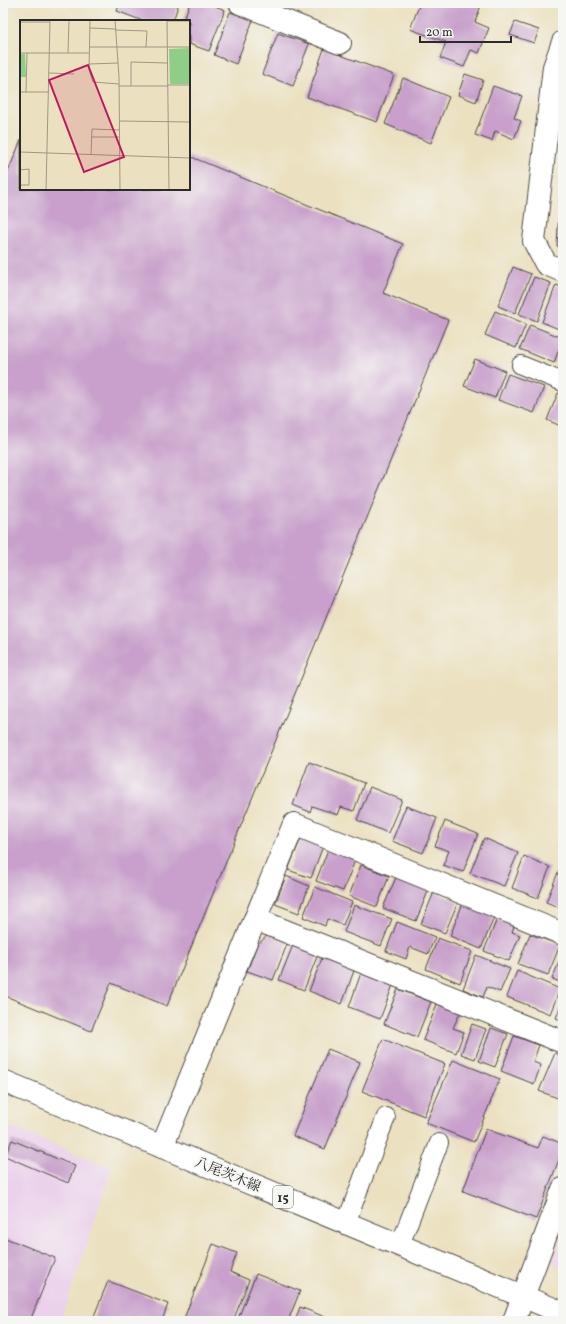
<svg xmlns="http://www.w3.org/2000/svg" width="566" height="1324" viewBox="0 0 566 1324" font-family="Vollkorn,'Noto Serif JP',serif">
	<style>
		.built { fill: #ebd1eb }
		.building { fill: #c8a0cb }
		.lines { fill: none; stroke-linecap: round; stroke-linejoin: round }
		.lane-casing { stroke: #484641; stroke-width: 20 }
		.street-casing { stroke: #484641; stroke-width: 24 }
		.primary-casing { stroke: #484641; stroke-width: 24 }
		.lane { stroke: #fff; stroke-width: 18 }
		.street { stroke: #fff; stroke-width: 22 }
		.primary { stroke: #fff; stroke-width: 22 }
		.labels { text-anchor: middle; stroke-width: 4; stroke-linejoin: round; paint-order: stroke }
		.shield { fill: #f6f6f2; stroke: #686867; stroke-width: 1 }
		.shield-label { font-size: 13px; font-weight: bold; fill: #2b2b2b }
		.street-label { font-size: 14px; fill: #2b2b2b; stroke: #f6f6f2 }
		.inset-road { fill: none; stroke: #9e9884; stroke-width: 1 }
		.view { fill: #c2185b; fill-opacity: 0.15; stroke: #c2185b; stroke-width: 2 }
		.inset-edge { fill: none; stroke: #2b2b2b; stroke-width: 2 }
	</style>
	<rect width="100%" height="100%" fill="#f6f6f2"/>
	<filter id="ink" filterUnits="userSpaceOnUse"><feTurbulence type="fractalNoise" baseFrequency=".025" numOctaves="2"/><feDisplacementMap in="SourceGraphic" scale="8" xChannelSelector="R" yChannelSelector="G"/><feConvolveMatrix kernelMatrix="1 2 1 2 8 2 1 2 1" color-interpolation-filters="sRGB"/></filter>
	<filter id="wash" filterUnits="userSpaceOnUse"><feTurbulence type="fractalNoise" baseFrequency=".012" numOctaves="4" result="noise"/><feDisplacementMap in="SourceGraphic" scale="16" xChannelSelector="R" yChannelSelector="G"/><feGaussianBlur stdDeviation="0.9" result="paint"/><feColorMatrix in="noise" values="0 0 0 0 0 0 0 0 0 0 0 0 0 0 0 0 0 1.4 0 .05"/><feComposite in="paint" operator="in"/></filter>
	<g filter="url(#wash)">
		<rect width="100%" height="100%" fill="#ebe1c0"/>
		<g class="built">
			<path d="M3,1124L112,1168L61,1321H3Z"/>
			<path d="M563,1233V1267L552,1263Z"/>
		</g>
		<g id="blocks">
			<g class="building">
				<path d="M120,3H179L173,21H143L117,11Z"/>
				<path d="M190,3H208L225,10L209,51L189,44V21H183Z"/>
				<path d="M420,3H476L481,5L475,22L489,28L479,53L471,50L464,67L440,58L446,42L410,29Z"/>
				<path d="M230,12L253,20L236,64L214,55Z"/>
				<path d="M515,22L539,30L534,43L510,35Z"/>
				<path d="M278,33L309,44L293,86L262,74Z"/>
				<path d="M324,49L394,75L377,122L307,97Z"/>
				<path d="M465,74L483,80L476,102L458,95Z"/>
				<path d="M403,78L449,97L431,143L385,124Z"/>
				<path d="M493,86L522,96L514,118L521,121L514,139L495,131L492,141L475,135Z"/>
				<path d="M21,140V189H189V156L403,244L383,293L448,320L167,1006L111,983L91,1031L3,995V184Z"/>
				<path d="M560,189L563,190V248L557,246Z"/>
				<path d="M513,267L531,274L515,313L498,306Z"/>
				<path d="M534,277L551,283L537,321L519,314Z"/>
				<path d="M556,285L563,287V324L561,330L542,322Z"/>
				<path d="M495,311L526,324L516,348L485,335Z"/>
				<path d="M530,325L563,338L554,363L520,349Z"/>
				<path d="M475,359L505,371L495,398L464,386Z"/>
				<path d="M508,374L544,387L534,413L498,400Z"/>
				<path d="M558,393L563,395V427L547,420Z"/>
				<path d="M309,762L364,783L354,811L341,807L338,815L312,806L310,812L293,805Z"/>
				<path d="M370,787L402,800L388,833L357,820Z"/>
				<path d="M406,806L437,818L423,853L392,841Z"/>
				<path d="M445,821L478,834L463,872L443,865L449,851L435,846Z"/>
				<path d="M301,838L323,846L311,878L288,870Z"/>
				<path d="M484,838L518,853L504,886L470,873Z"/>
				<path d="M329,847L356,858L343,891L316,881Z"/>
				<path d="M524,856L550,867L538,898L512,888Z"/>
				<path d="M361,865L389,876L377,907L349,896Z"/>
				<path d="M559,870L563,872V909L546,902Z"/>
				<path d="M397,875L429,889L416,921L383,908Z"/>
				<path d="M286,876L309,886L299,913L275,904Z"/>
				<path d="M315,887L352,902L343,925L327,919L325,926L303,917Z"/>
				<path d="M434,892L458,902L445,933L421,924Z"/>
				<path d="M463,903L495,915L481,949L450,936Z"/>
				<path d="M354,905L392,919L381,946L344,932Z"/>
				<path d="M497,919L514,926L512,932L520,935L509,961L484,951Z"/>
				<path d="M397,922L435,937L428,954L410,947L406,959L386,951Z"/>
				<path d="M269,934L288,942L273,980L247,971L257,945Z"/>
				<path d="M530,934L560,945L548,975L518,964Z"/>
				<path d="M438,938L472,951L460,983L426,969Z"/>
				<path d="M293,945L318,954L304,990L279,980Z"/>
				<path d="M476,955L510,969L500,992L487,987L483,997L463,989Z"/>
				<path d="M323,956L355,968L342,1004L309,991Z"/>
				<path d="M560,960L563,962V983L552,979Z"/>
				<path d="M517,971L560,989L550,1014L507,997Z"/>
				<path d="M361,973L393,985L380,1019L349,1007Z"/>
				<path d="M398,989L431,1002L417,1037L384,1024Z"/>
				<path d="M563,1000V1021L556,1018Z"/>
				<path d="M437,1004L460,1013L453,1028L464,1032L456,1053L423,1040Z"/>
				<path d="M472,1024L486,1029L475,1059L461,1054Z"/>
				<path d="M491,1028L508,1034L495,1067L479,1061Z"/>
				<path d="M514,1036L539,1045L533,1062L541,1065L534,1084L501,1071Z"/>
				<path d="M383,1039L445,1064L424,1116L362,1091Z"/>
				<path d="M328,1049L360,1062L325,1149L293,1136Z"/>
				<path d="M555,1053L563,1056V1100L539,1091Z"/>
				<path d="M453,1060L500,1079L474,1142L426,1123Z"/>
				<path d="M486,1129L538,1148L543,1136L563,1144V1149L536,1219L463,1191Z"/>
				<path d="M12,1140L75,1166L68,1183L5,1156Z"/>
				<path d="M3,1237L55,1258L30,1321H3Z"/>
				<path d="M213,1244L237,1253L230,1272L249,1280L233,1321H183Z"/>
				<path d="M256,1274L300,1291L288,1321H237Z"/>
				<path d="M108,1281L168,1304L162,1321H92Z"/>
				<path d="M300,1307L335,1321H295Z"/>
			</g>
		</g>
	</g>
	<g filter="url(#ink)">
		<use href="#blocks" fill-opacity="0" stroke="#484641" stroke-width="1"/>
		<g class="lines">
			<defs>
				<g id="lane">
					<path d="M521,365L563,382"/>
					<path d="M346,1223L386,1117"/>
					<path d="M400,1245L439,1143"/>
				</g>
				<g id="street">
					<path d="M240,3L340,43"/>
					<path d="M563,42L554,67L534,241L546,264L563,271"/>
					<path d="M255,919L563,1042"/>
					<path d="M162,1147L294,824L563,934"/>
					<path d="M514,1321L563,1189"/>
				</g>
				<path id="primary" d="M3,1081L563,1313"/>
			</defs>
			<use href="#lane" class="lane-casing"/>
			<use href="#street" class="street-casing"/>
			<use href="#primary" class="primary-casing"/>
			<use href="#lane" class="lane"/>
			<use href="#street" class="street"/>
			<use href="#primary" class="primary"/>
		</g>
	</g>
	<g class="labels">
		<rect class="shield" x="273" y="1186" width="20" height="22" rx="3"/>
		<g class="shield-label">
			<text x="283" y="1202">15</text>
		</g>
		<g class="street-label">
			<text transform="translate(228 1174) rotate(22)" y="5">八尾茨木線</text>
		</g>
	</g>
	<g transform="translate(20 20)">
		<rect width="170" height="170" fill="#ebe1c0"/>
		<path d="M170,28V64H150L149,29ZM0,34H5L6,57H0Z" fill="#8ece86"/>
		<path class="inset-road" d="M70,0L69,50L73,62L99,64M95,0L99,57L100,170M147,0L149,170M147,1H170M0,2H30M70,8L95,9M95,10L127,11L126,27M69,27H170M0,33H48L49,0M48,33H69M69,44L98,43M29,53L54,54M147,65H170M99,66H148M111,66V42L147,43M0,72H29M6,72L7,33M100,101L170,102M71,117H100M0,132L170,138M71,135L72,109L100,110M0,150L9,149V165H0M26,170L30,0"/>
		<path class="view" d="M68,45L104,137L64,152L29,60Z"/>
		<rect width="170" height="170" class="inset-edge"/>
	</g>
	<rect width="566" height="1324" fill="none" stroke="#f6f6f2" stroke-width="16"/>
	<path d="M420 36v6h91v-6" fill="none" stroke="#2b2b2b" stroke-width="2"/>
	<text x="426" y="36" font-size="12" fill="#2b2b2b" stroke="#f6f6f2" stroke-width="3" paint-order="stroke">20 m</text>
</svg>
